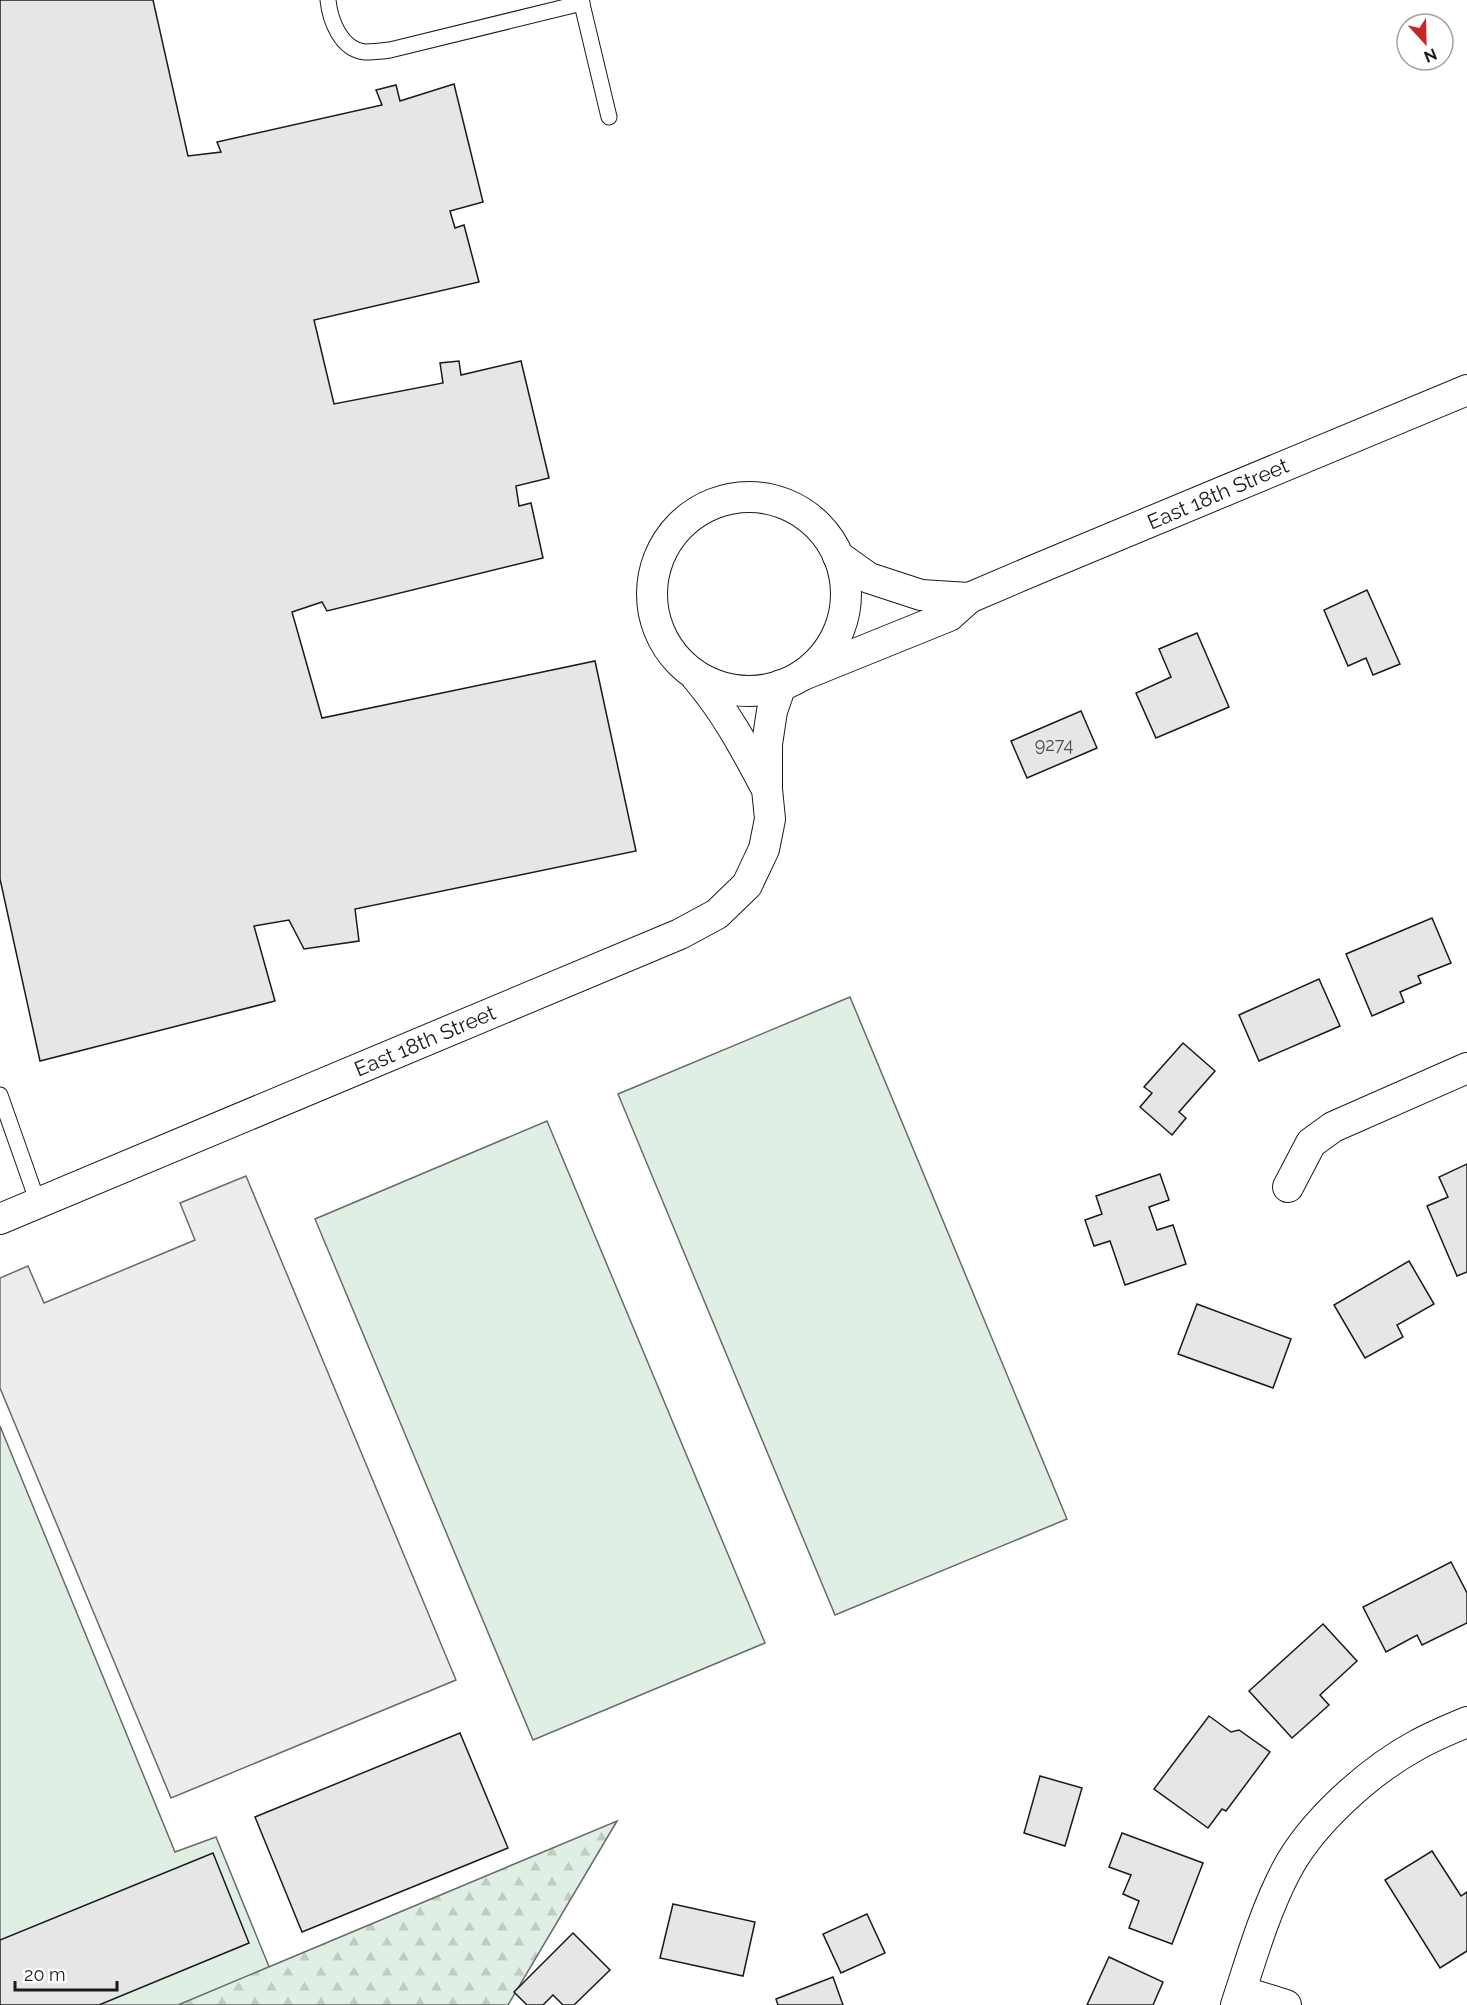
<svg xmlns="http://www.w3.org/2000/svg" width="1467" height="2005" viewBox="0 0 1467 2005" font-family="Raleway,sans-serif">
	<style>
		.grass { fill: #e0efe3; stroke: #6a6a6a; stroke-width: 1.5 }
		.forest { fill: url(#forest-firs); stroke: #6a6a6a; stroke-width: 1.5 }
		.parking { fill: #ededed; stroke: #6a6a6a; stroke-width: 1.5 }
		.building { fill: #e6e6e6; stroke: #1a1a1a; stroke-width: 1.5 }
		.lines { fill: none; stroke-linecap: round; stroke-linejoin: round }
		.service-casing { stroke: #1a1a1a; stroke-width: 17 }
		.minor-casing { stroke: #1a1a1a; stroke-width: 32 }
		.service { stroke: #fff; stroke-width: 15 }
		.minor { stroke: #fff; stroke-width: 30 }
		.labels { text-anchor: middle; stroke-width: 4.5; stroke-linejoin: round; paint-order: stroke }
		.number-label { font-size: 18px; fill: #4d4d4d }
		.street-label { font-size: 21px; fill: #1a1a1a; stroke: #fff }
	</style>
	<defs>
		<pattern id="forest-firs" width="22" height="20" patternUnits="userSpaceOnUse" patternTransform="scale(1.5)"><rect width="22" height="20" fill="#e0efe3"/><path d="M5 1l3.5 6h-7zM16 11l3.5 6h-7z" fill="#c0ccc2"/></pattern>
	</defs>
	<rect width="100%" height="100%" fill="#fff"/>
	<g class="grass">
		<path d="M850,997L1067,1519L835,1615L618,1094Z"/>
		<path d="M547,1121L765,1643L533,1740L315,1219Z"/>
		<path d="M0,1426L175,1852L216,1837L270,1969L183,2005H0Z"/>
	</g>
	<path class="forest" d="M617,1821L508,2005H178Z"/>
	<path class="parking" d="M246,1176L456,1680L171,1798L0,1388V1278L28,1266L44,1303L195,1240L180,1203Z"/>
	<g class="building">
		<path d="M0,0H153L188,156L221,152L217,142L382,105L376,90L396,85L400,101L454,84L483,202L450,211L455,228L464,225L479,282L314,320L334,404L443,383L440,363L459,361L461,375L521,361L549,478L516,486L519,506L531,503L543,558L327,611L322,602L292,612L322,718L595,661L636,851L355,909L359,941L304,949L289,920L254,926L275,1001L40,1061L0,879Z"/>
		<path d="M1367,590L1400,664L1373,675L1366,658L1348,666L1324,610Z"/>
		<path d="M1197,633L1229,707L1156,738L1136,693L1171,677L1159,649Z"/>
		<path d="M1081,711L1097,748L1027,778L1011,741Z"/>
		<path d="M1432,918L1451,963L1418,976L1421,983L1400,992L1404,1002L1372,1016L1346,954Z"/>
		<path d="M1319,979L1340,1026L1259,1061L1239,1015Z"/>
		<path d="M1183,1043L1215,1071L1179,1112L1186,1118L1172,1135L1140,1107L1152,1093L1144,1087Z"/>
		<path d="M1467,1164V1272L1457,1276L1427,1206L1448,1197L1439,1177Z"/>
		<path d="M1160,1174L1169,1200L1149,1207L1157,1230L1173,1225L1186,1264L1125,1285L1110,1241L1094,1246L1085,1220L1102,1214L1096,1196Z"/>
		<path d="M1409,1261L1434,1304L1397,1325L1403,1337L1365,1358L1334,1305Z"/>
		<path d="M1197,1304L1291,1339L1273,1388L1178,1354Z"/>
		<path d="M1451,1562L1467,1593V1623L1422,1645L1417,1635L1386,1652L1363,1607Z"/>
		<path d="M1323,1624L1357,1661L1320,1695L1329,1705L1292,1738L1249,1691Z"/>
		<path d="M1209,1716L1231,1732L1239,1730L1270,1752L1226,1811L1222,1809L1208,1828L1154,1789Z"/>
		<path d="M460,1733L508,1848L302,1932L255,1817Z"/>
		<path d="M1040,1776L1082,1788L1065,1846L1024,1833Z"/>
		<path d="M1122,1833L1203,1863L1172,1944L1129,1928L1139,1901L1123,1894L1131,1875L1109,1867Z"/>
		<path d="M1432,1851L1461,1896L1467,1892V1951L1440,1968L1385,1880Z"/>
		<path d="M213,1853L249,1943L99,2005H0V1940Z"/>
		<path d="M673,1904L755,1922L743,1976L660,1958Z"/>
		<path d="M867,1914L885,1953L841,1973L823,1934Z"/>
		<path d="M573,1933L610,1970L574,2005H563L553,1995L543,2005H527L514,1992Z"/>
		<path d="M1109,1957L1163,1982L1153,2005H1087Z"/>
		<path d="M833,1977L843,2005H778L776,1999Z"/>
	</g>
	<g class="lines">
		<defs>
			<g id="service">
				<path d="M328,0C330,20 341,50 365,52C373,52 382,51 390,50L582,3"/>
				<path d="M581,0L609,117"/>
				<path d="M0,1095L38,1203"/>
			</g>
			<g id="minor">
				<circle cx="749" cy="594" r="97"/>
				<path d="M838,556L869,578L921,595L969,598"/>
				<path d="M803,675L949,616L969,598L1037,569L1467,390"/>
				<path d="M697,678C725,711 744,746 764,784"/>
				<path d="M1288,1187L1311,1143L1333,1127L1467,1068"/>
				<path d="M0,1219L680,934L717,914L747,885L764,849L770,819L767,789V744L772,711L781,685"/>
				<path d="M1241,1991L1286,2005"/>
				<path d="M1236,2005C1251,1960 1264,1913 1286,1871C1311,1823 1369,1771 1417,1745C1433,1736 1450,1729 1467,1722"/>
			</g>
		</defs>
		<use href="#service" class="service-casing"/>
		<use href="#minor" class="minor-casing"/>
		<use href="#service" class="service"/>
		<use href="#minor" class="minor"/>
	</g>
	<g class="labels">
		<g class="number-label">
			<text x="1054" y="751">9274</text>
		</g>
		<g class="street-label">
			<text transform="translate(1218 494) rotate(-23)" y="7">East 18th Street</text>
			<text transform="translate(425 1041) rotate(-23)" y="7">East 18th Street</text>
		</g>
	</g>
	<g transform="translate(1425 42) rotate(158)"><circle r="28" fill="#ffffff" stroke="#a3a3a3" stroke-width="1.5"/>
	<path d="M0-4.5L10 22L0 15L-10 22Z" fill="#c62828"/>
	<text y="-9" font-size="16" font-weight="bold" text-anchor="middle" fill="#1a1a1a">N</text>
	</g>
	<path d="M15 1981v9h102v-9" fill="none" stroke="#1a1a1a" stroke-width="3"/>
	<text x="24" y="1981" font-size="18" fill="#1a1a1a" stroke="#ffffff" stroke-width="4.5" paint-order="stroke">20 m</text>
</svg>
